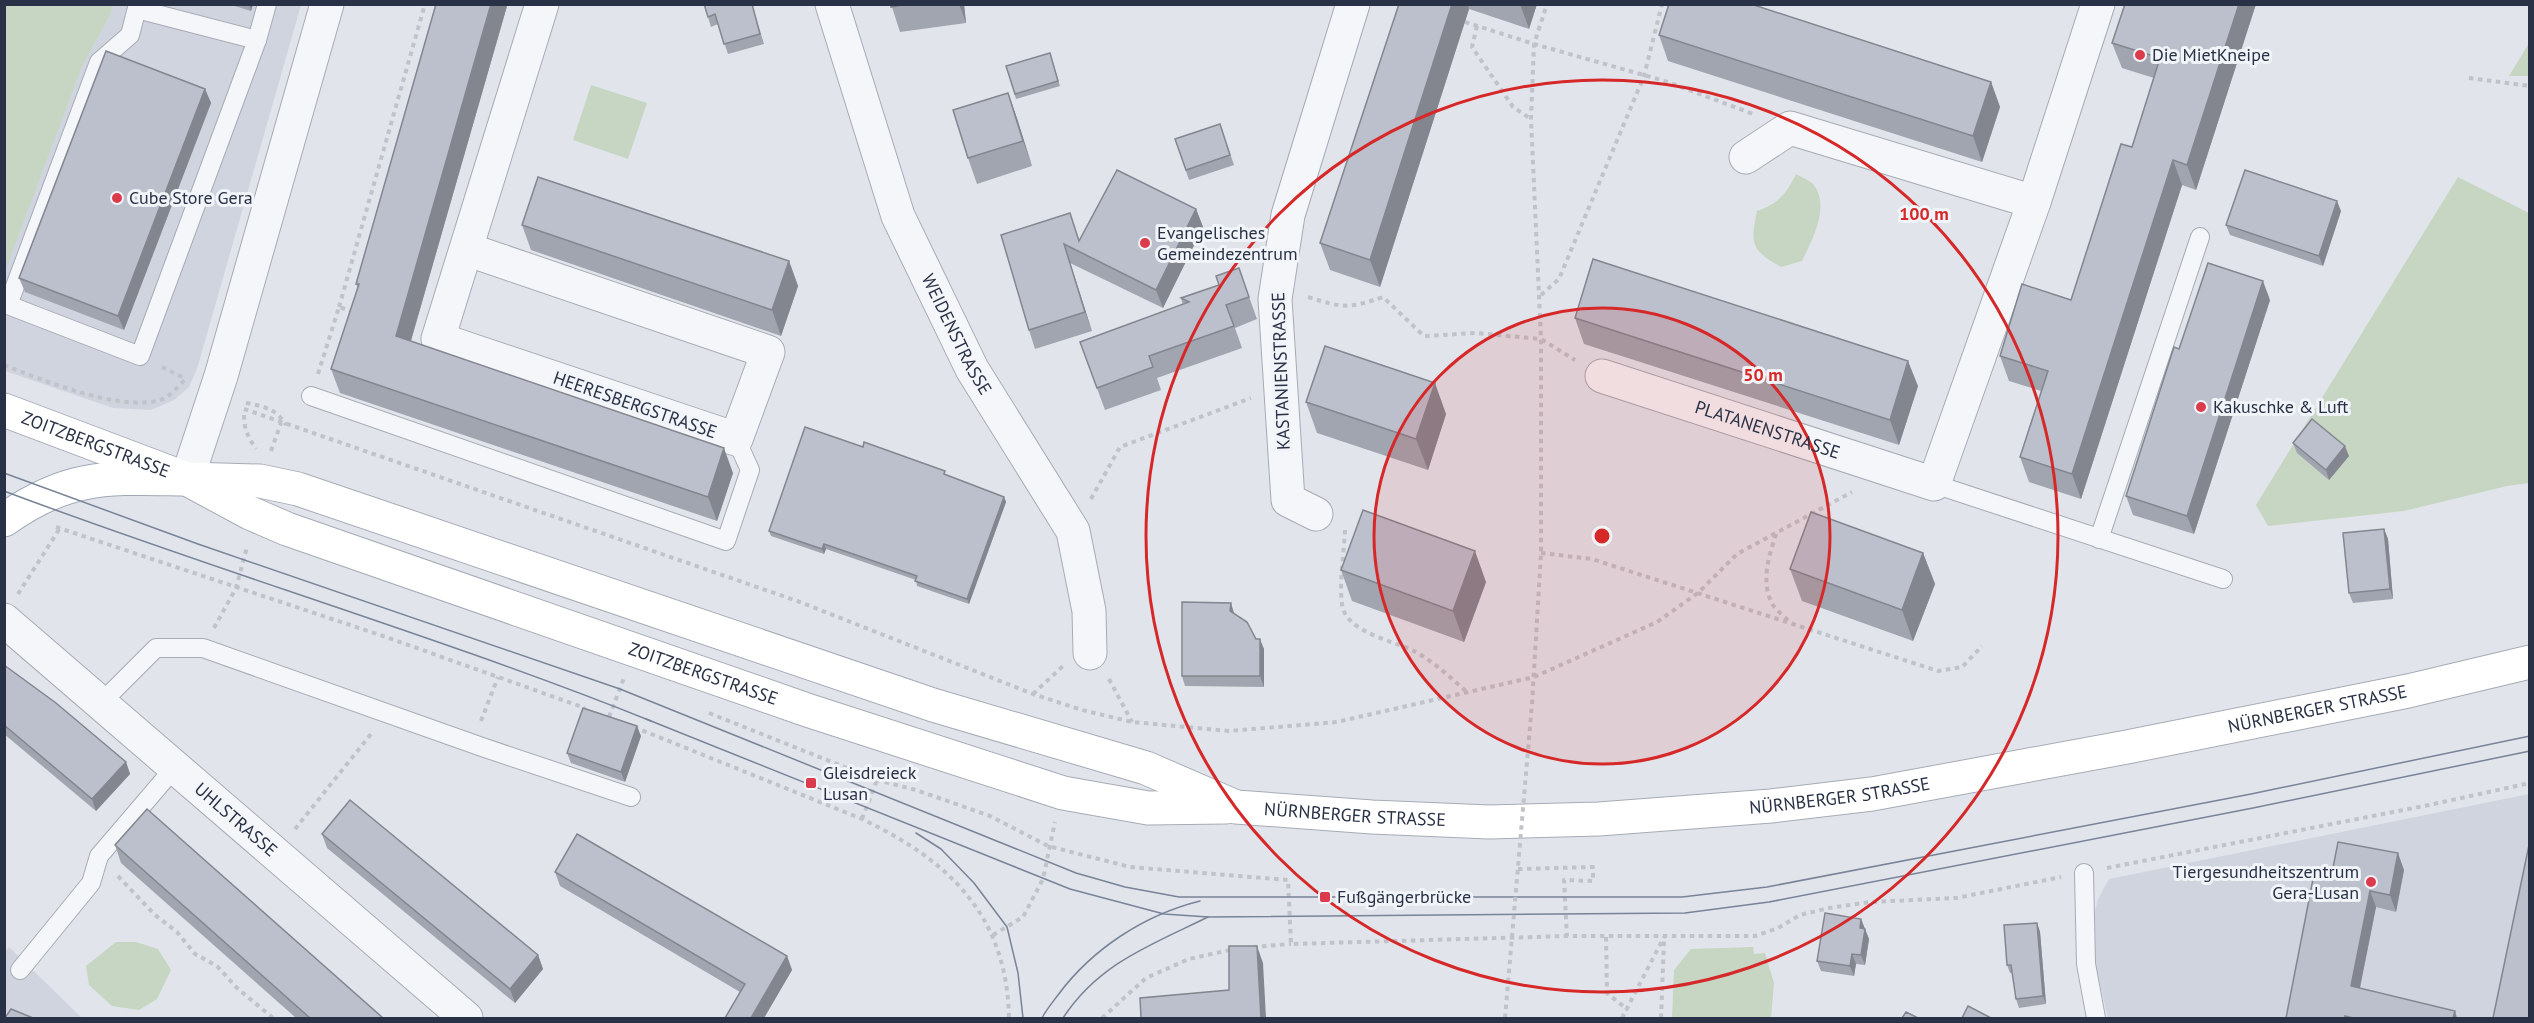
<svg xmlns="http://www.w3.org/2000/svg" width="2534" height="1023" viewBox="0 0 2534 1023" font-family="'PT Sans',sans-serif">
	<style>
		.built { fill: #cfd4de }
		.green { fill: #c6d6c2 }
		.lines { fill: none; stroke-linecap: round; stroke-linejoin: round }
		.service-casing { stroke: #a6abb6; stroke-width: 20 }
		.minor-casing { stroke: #a6abb6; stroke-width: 35 }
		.tertiary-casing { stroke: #a6abb6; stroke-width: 35 }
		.secondary-casing { stroke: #a6abb6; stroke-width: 35 }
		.primary-casing { stroke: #9fa8b8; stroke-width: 35 }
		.path { stroke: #c0c3ca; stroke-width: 4; stroke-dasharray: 4.5 4.5; stroke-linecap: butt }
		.service { stroke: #f5f6f9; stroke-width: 18 }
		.minor { stroke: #f5f6f9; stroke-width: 33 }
		.tertiary { stroke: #f5f6f9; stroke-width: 33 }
		.secondary { stroke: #fff; stroke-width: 33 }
		.primary { stroke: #fff; stroke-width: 33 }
		.tram { stroke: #798397; stroke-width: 1.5 }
		.path-bridge { stroke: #c0c3ca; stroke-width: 4; stroke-dasharray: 4.5 4.5; stroke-linecap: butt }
		.wall { fill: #a1a5af }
		.shaded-wall { fill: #83868f }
		.building { fill: #bbc0cc; stroke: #83868f; stroke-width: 1.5 }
		.ring { fill: none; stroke: #d62828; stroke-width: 3 }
		.poi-dot { fill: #dc3b4b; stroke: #f1f4f8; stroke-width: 2 }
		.labels { text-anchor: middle; stroke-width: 6; stroke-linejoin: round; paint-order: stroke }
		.poi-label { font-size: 18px; fill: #283145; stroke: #f1f4f8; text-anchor: start }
		.street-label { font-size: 18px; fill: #283145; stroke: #f1f4f8 }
		.centre { fill: #d62828; stroke: #f1f4f8; stroke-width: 3 }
		.ring-label { font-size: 18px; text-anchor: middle; font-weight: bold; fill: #d62828; stroke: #f1f4f8; stroke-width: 6; stroke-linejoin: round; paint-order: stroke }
	</style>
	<rect width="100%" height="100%" fill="#e1e5eb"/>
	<g class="built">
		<path d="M113,5H301L197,369L189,387L174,400L151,410L113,408L5,371L4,271L82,65L110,15Z"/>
		<path d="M2529,794V1018H2108L2094,959L2092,922L2098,899L2109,879Z"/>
		<path d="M9,947L82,1018H5L4,952Z"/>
	</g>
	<g class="green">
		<path d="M5,4L113,5L110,15L82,66L5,271Z"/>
		<path d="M2529,43V76H2509Z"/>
		<path d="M591,85L647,103L628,159L573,140Z"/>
		<path d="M1796,174C1801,177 1809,180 1813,184C1831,206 1812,240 1802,261L1781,267C1751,250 1750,244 1757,211C1778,204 1787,193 1796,174Z"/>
		<path d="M2458,177L2529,213V483L2507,486L2404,511L2268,526L2256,505Z"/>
		<path d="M116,942H136L158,949L171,970L157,999L139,1010L112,1006L89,985L86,966Z"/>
		<path d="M1753,947L1754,954L1765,953L1774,983L1771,1018H1672L1674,970L1691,949Z"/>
	</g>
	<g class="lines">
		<defs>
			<g id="service">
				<path d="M138,4L130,35L99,62L8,305L140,356L257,40L267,4"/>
				<path d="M137,9L257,40"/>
				<path d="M311,396L726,541L750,470L736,439"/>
				<path d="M1934,484L2223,579"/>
				<path d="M2099,539L2200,237"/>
				<path d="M102,702L156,648H203L482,747L631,797"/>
				<path d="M2084,873L2086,964L2096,1018"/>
				<path d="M20,970L91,883L99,856L176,766"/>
			</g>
			<g id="minor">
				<path id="s1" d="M832,4L898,216L972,369L1073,531L1089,611L1090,653"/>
				<path d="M1746,157L1790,128L2034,202"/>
				<path d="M466,249L768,352L736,439L438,339L542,4"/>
				<path id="s2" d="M1602,376L1934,484L2034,202L2098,4"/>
				<path d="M1316,514L1288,500L1275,299L1288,215L1353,4"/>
				<path id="s3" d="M4,620L466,1018"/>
			</g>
			<path id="tertiary" d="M187,479L221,376L327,4"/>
			<g id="secondary">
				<path id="s4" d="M4,410L187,479L250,513L287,529L807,710L1063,793L1148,808L1226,807"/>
				<path id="s5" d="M187,479L260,481L298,489L933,705L1146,768L1236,807L1372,817L1489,822L1599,819L1771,806L1872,794L2127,747L2408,691L2530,662"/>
			</g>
			<path id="primary" d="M4,520C70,473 110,478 187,479"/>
		</defs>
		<use href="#service" class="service-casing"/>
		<use href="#minor" class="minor-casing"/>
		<use href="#tertiary" class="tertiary-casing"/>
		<use href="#secondary" class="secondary-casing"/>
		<use href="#primary" class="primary-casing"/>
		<g class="path">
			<path d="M1465,22L1534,44L1665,81L1753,114"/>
			<path d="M1477,26L1472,47L1513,107L1531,119"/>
			<path d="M2469,78L2530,86"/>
			<path d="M1541,295L1559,279L1644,76L1662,4"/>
			<path d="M1308,297C1343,308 1348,309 1383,297L1424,336L1476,333L1541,339L1575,360"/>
			<path d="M339,307L425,4"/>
			<path d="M4,365C43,380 119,412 160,400C169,398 178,386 185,380"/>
			<path d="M162,367L186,379"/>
			<path d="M318,374L339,307L354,312"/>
			<path d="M246,403C263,406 277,409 286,425"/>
			<path d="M244,409L800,602L1033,694L1082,710L1132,722L1229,731L1337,722L1534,677L1657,622L1698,593L1737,554L1852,492"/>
			<path d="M244,415C244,429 248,437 256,449"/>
			<path d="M271,451L281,423"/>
			<path d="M1091,499L1120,447L1251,398"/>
			<path d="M56,527L383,636L585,708"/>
			<path d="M1345,530C1344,553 1339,582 1342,604C1345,633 1396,641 1416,652C1435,663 1451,678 1467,692"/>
			<path d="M1776,534C1769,556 1760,583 1773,605C1777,611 1785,617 1790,622"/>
			<path d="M1541,553L1592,559L1938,671L1962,667L1982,646"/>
			<path d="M18,594L60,528"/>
			<path d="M214,628L236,588L247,547"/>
			<path d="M1109,679L1132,722"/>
			<path d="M1033,694L1063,666"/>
			<path d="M1532,704L1541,553V339L1531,119L1534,44L1547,4"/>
			<path d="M709,713L877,780L916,790L990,816L1048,846L1130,867L1288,880L1291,944L1567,936H1755L1778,928L1800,915L1829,908L1870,902L1956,898L2061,877"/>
			<path d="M609,717L624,678"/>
			<path d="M481,721L498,677"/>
			<path d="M634,727L862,819C950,861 1007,916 1009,1018"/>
			<path d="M862,819L877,780"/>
			<path d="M295,829L371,734"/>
			<path d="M2107,868L2429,805L2530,783"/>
			<path d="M1518,869L1593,867V881L1564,880L1567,936"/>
			<path d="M118,876L155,915L177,932L195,954L217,966L237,988L273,1018"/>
			<path d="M993,935L1023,917L1043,879L1055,822"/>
			<path d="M1606,937L1607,993L1628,1010"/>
			<path d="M1253,947L1291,944"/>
			<path d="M1102,1018L1146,978L1189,959L1234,949"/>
			<path d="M1622,1018L1664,937"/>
			<path d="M1661,1018L1664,941"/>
		</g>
		<use href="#service" class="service"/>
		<use href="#minor" class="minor"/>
		<use href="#tertiary" class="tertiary"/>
		<use href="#secondary" class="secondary"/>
		<use href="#primary" class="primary"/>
		<g class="tram">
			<path d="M4,473L198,544L620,689L1076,873L1125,887L1179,897H1682L1767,887L2251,794L2530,736"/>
			<path d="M4,491C219,572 439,636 651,721"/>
			<path d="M646,719L1070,889L1164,914L1208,917L1685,913L1769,902L2253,808L2530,751"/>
			<path d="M916,833L941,849L974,883L1007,927L1018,973L1023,1018"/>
			<path d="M1042,1018C1046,1010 1052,1003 1058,995C1092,949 1144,915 1200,901"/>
			<path d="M1063,1018C1099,963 1151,945 1208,917"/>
		</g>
		<path class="path-bridge" d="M1505,1018L1532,704"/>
	</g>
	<g class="wall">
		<path d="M228,4H253L251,11Z"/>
		<path d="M704,4L754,11L764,44L728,54L718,24L711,27Z"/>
		<path d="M891,4H964L966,23L900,32Z"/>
		<path d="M1399,4H1537L1529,29L1469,9L1380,287L1330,270L1320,243Z"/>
		<path d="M2256,4L2196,190L2182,185L2081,499L2029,482L2020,457L2041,391L2009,381L2000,356L2071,300L2132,147L2154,78L2122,68L2112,43Z"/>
		<path d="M507,6L411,341L733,473L717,521L340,393L331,369L358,288L356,284Z"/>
		<path d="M1659,35L1991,82L2000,107L1982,162L1668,61Z"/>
		<path d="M1050,53L1060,86L1016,99L1006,66Z"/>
		<path d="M205,89L211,103L124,330L25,292L19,278Z"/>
		<path d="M1008,93L1032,166L977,184L968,158Z"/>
		<path d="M1220,124L1234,165L1189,180L1175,139Z"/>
		<path d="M1196,209L1203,227L1163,308L1070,263L1092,331L1035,349L1029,330L1001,235L1080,240Z"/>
		<path d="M2341,211L2323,266L2230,235L2226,225Z"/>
		<path d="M522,225L789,261L798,286L781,336L531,250Z"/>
		<path d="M1219,285L1247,291L1257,319L1235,328L1242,348L1157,378L1161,390L1105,410L1080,342L1183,305L1181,298Z"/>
		<path d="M2270,300L2194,534L2133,515L2126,496L2179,349Z"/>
		<path d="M1575,318L1918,386L1899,445L1584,344Z"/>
		<path d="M1306,402L1446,414L1428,470L1317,433Z"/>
		<path d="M2293,443L2349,456L2329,480L2297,453Z"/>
		<path d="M863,447L947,475L1004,497L1006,502L969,604L917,586L916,580L826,549L824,554L771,536L769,531Z"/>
		<path d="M2384,529L2388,539L2393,599L2353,603L2349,593Z"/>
		<path d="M1923,553L1935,584L1913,641L1802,601L1790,569Z"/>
		<path d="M1341,570L1486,582L1464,642L1352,601Z"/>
		<path d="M1234,613L1264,649V687L1185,686L1182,676Z"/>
		<path d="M4,665L126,762L130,774L96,811L4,734Z"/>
		<path d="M641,736L625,782L571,763L567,753Z"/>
		<path d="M322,834L538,955L543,969L515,1003L327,848Z"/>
		<path d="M115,845L383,1018H296L121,863Z"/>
		<path d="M2404,870L2396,912L2376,907L2360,988L2457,1018H2286L2331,878Z"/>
		<path d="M555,872L787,956L792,970L764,1018H725L740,992L560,886Z"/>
		<path d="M1861,919L1869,939L1865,965L1856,964L1854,976L1821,971L1817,961Z"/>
		<path d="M2037,923L2040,932L2046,1004L2019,1008L2016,999L2013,973H2010L2007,965Z"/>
	</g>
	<g class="shaded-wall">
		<path d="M249,4H253L251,11Z"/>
		<path d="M491,4H506L507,6L405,361L396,336Z"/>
		<path d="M959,4H964L966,23Z"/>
		<path d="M1452,4H1468L1469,9L1380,287L1370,260Z"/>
		<path d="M1520,4H1537L1529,29Z"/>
		<path d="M2239,4H2256L2196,190L2187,165Z"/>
		<path d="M1991,82L2000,107L1982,162L1973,136Z"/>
		<path d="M205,89L211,103L124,330L118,316Z"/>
		<path d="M1008,93L1017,118L1032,166L1023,141Z"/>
		<path d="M2173,160L2182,185L2081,499L2072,474Z"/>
		<path d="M2337,201L2341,211L2323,266L2319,256Z"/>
		<path d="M1196,209L1203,227L1163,308L1156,290Z"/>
		<path d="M1064,244L1070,263L1092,331L1085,312Z"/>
		<path d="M789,261L798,286L781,336L772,310Z"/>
		<path d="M2263,281L2270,300L2194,534L2187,516Z"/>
		<path d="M1908,361L1918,386L1899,445L1890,420Z"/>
		<path d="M1435,383L1446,414L1428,470L1416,439Z"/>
		<path d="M2345,446L2349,456L2329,480L2326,470Z"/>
		<path d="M724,448L733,473L717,521L708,497Z"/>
		<path d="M1004,497L1006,502L969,604L967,599Z"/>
		<path d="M2384,529L2388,539L2393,599L2390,589Z"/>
		<path d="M824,544L826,549L824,554L822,549Z"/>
		<path d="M1475,551L1486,582L1464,642L1453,611Z"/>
		<path d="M1923,553L1935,584L1913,641L1902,610Z"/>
		<path d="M1231,603L1234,613V621L1230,611Z"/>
		<path d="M1260,639L1264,649V687L1260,676Z"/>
		<path d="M637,726L641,736L625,782L621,772Z"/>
		<path d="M126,762L130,774L96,811L92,799Z"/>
		<path d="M2398,853L2404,870L2396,912L2390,895Z"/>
		<path d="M2370,891L2376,907L2357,1002L2351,986Z"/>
		<path d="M1861,919L1865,929L1860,928Z"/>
		<path d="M2037,923L2040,932L2046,1004L2043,996Z"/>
		<path d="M1865,929L1869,939L1865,965L1861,955Z"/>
		<path d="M1257,946L1263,963L1266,1018H1261Z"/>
		<path d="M1852,954L1856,964L1854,976L1850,966Z"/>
		<path d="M538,955L543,969L515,1003L510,989Z"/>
		<path d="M787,956L792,970L764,1018H751Z"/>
		<path d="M2455,1011L2457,1018H2453Z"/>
	</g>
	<g class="building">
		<path d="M436,4H491L396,336L724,448L708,497L331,369L359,284H356Z"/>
		<path d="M704,4H752L760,34L724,44L715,14L708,17Z"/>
		<path d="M891,4H908L891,7Z"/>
		<path d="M1399,4H1452L1370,260L1320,243Z"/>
		<path d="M1669,4H1751L1991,82L1973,136L1659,35Z"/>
		<path d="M2125,4H2239L2187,165L2173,160L2072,474L2020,457L2048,371L2000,356L2022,284L2071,300L2121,144L2132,147L2160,58L2112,43Z"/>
		<path d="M106,51L205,89L118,316L19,278Z"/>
		<path d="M1050,53L1058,81L1015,94L1006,66Z"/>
		<path d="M1008,93L1023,141L968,158L953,110Z"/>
		<path d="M1220,124L1230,155L1186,170L1175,139Z"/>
		<path d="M1117,170L1196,209L1156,290L1064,244L1085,312L1029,330L1001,235L1070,213L1079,241Z"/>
		<path d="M2245,170L2337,201L2319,256L2226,225Z"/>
		<path d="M538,177L789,261L772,310L522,225Z"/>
		<path d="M1593,259L1908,361L1890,420L1575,318Z"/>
		<path d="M2208,263L2263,281L2187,516L2126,496L2174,347L2179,349Z"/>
		<path d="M1239,268L1249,297L1226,305L1234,326L1149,356L1153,367L1097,388L1080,342L1189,302L1181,298L1219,285L1216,276Z"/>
		<path d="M1325,346L1435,383L1416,439L1306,402Z"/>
		<path d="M2312,419L2345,446L2326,470L2293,443Z"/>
		<path d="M805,427L863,447L864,442L945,471L944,474L1004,497L967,599L915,581L917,576L824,544L822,549L769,531Z"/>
		<path d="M1363,510L1475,551L1453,611L1341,570Z"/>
		<path d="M1811,512L1923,553L1902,610L1790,569Z"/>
		<path d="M2384,529L2390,589L2349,593L2343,533Z"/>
		<path d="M1182,602L1231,603L1230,611L1247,622L1256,639H1260V676H1182Z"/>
		<path d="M4,665L56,703L126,762L92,799L4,725Z"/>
		<path d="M583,708L637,726L621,772L567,753Z"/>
		<path d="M350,800L538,955L510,989L322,834Z"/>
		<path d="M147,809L383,1018H310L115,845Z"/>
		<path d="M577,834L787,956L751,1018H725L745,984L555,872Z"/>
		<path d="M2338,842L2398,853L2390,895L2370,891L2351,986L2455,1011L2453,1018H2353L2345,1016V1018H2286L2314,874L2331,878Z"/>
		<path d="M2529,845V1018H2493Z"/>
		<path d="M1825,913L1861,919L1860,928L1865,929L1861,955L1852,954L1850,966L1817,961Z"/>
		<path d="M2037,923L2043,996L2016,999L2011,965H2007L2004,925Z"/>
		<path d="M1229,946H1257L1261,1018H1141L1140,998L1229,990Z"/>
		<path d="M1968,1006L1991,1018H1962Z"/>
		<path d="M11,1009L33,1018H5Z"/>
		<path d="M1906,1012L1918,1018H1902Z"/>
	</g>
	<circle cx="1602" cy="536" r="228" fill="#d62828" fill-opacity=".12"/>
	<g class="ring">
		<circle cx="1602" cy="536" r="228"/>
		<circle cx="1602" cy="536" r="456"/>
	</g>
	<g class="poi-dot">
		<circle cx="2140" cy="55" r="6"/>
		<circle cx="117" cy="198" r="6"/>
		<circle cx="1145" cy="243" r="6"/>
		<circle cx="2201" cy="407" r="6"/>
		<rect x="805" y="777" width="12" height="12" rx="3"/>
		<circle cx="2371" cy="882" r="6"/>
		<rect x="1319" y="891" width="12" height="12" rx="3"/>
	</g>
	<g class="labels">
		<g class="poi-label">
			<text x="2152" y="61">Die MietKneipe</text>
			<text x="129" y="204">Cube Store Gera</text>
			<text x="1157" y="239">Evangelisches<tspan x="1157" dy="21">Gemeindezentrum</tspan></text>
			<text x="2213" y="413">Kakuschke &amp; Luft</text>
			<text x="823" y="779">Gleisdreieck<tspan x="823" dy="21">Lusan</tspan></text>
			<text x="2359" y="878" text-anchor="end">Tiergesundheitszentrum<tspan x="2359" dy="21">Gera-Lusan</tspan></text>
			<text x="1337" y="903">Fußgängerbrücke</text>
		</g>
		<g class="street-label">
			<text dy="6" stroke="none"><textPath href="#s1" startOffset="354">WEIDENSTRASSE</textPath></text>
			<text transform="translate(1281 371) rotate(-92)" y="6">KASTANIENSTRASSE</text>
			<text transform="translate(635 405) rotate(19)" y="6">HEERESBERGSTRASSE</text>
			<text dy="6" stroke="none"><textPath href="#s2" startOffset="174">PLATANENSTRASSE</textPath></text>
			<text dy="6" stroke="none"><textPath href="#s4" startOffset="98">ZOITZBERGSTRASSE</textPath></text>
			<text dy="6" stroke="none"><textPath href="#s4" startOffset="748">ZOITZBERGSTRASSE</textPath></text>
			<text dy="6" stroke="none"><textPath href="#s5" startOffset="2194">NÜRNBERGER STRASSE</textPath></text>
			<text dy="6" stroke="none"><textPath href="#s5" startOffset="1708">NÜRNBERGER STRASSE</textPath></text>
			<text dy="6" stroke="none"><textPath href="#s5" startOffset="1222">NÜRNBERGER STRASSE</textPath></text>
			<text dy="6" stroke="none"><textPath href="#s3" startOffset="306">UHLSTRASSE</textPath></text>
		</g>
	</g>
	<circle cx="1602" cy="536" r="9" class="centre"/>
	<g class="ring-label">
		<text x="1924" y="220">100 m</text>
		<text x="1763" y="381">50 m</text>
	</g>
	<rect width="2534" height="1023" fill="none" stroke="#283145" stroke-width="12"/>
</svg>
